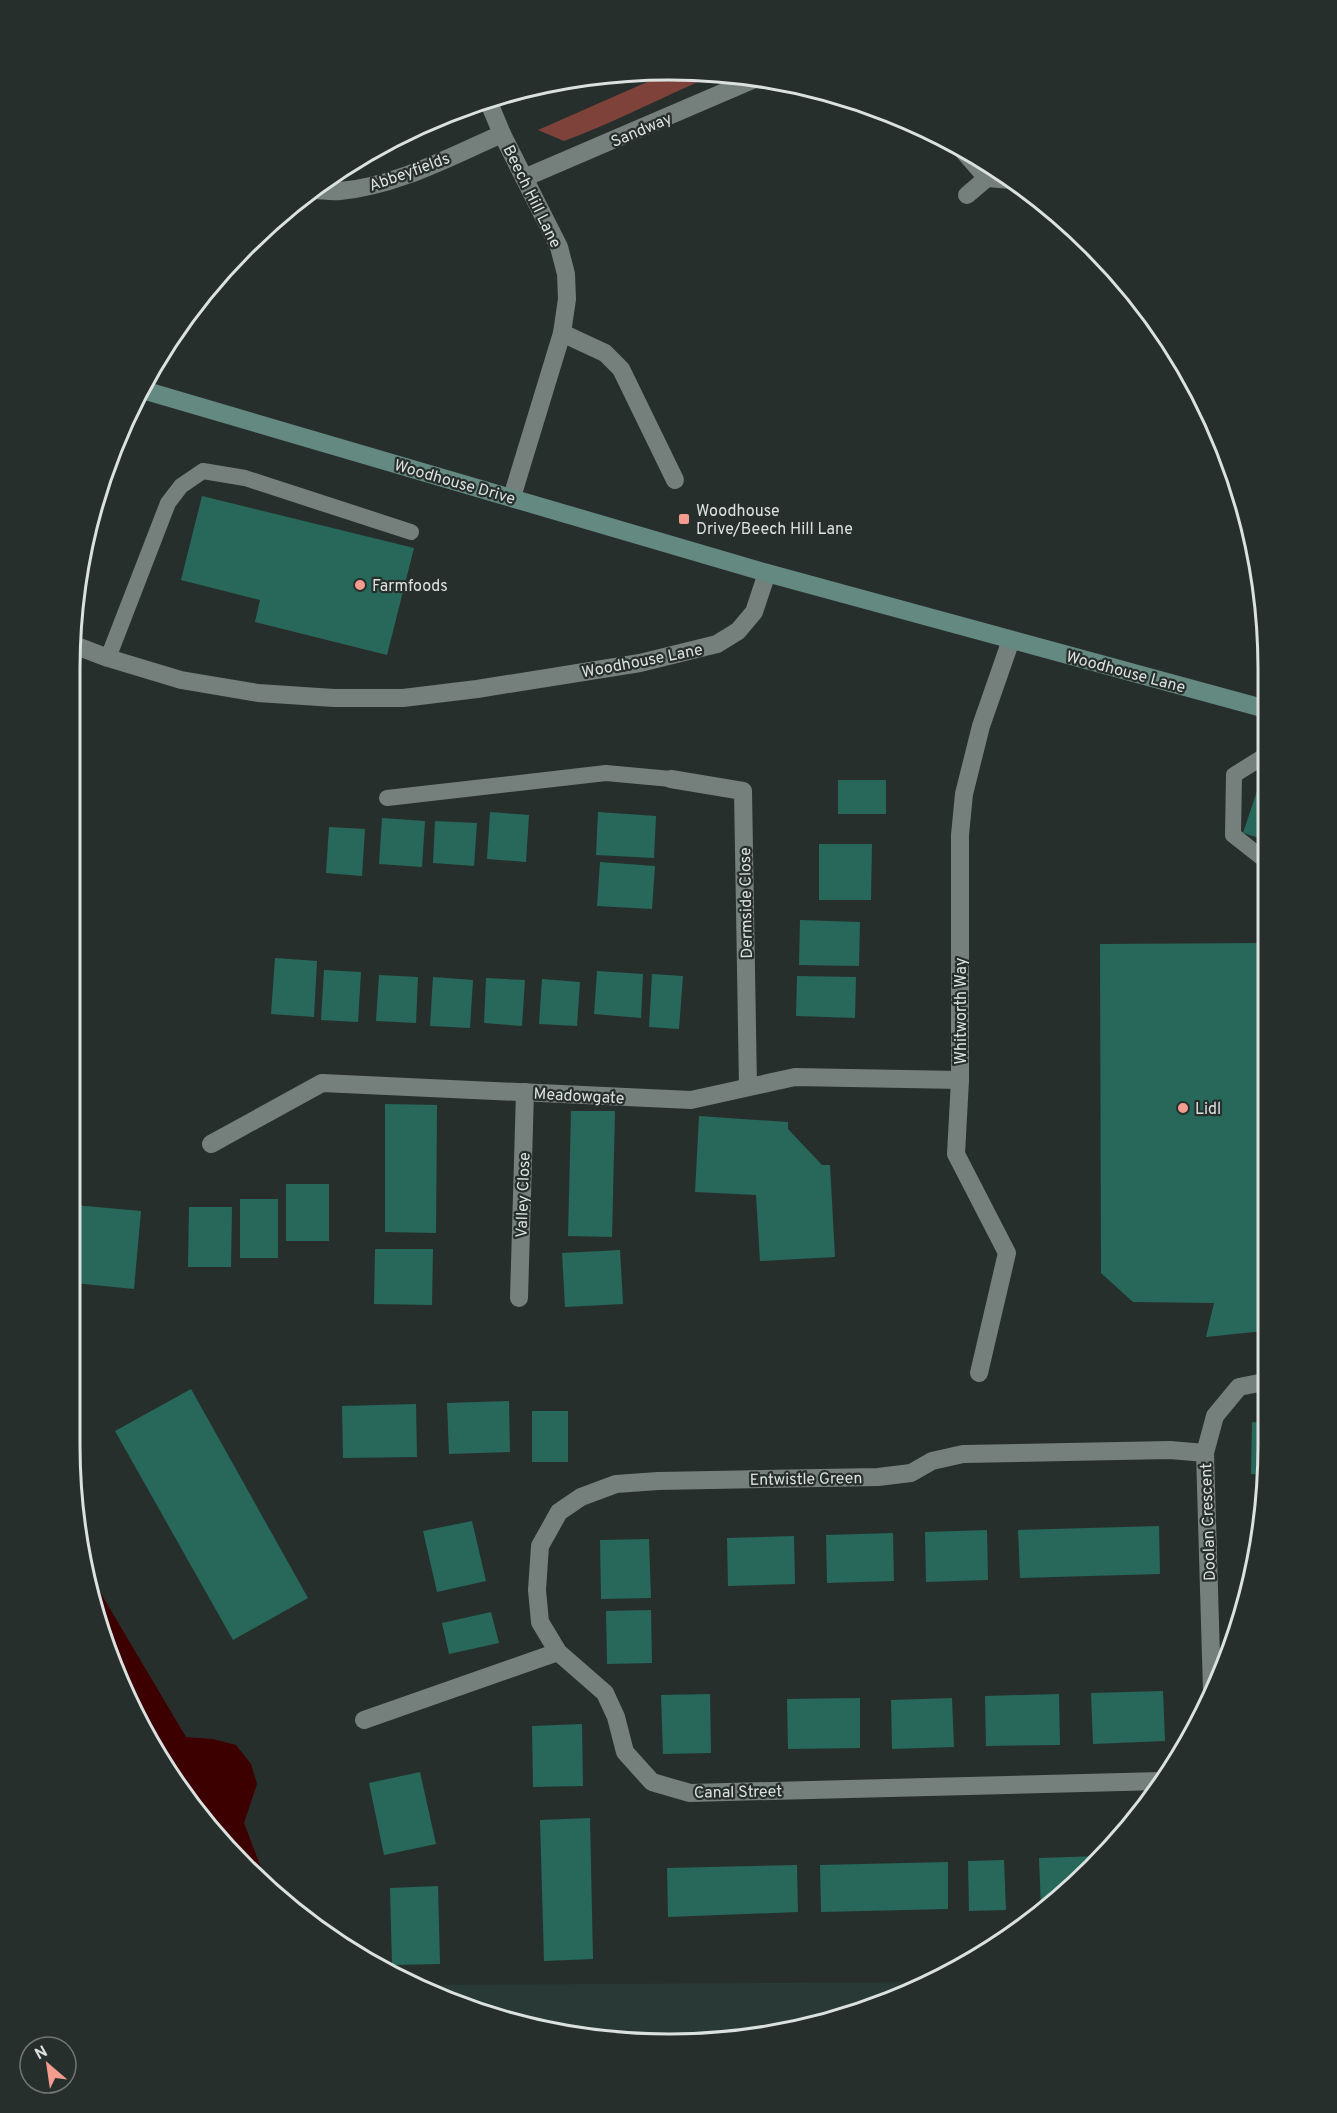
<svg xmlns="http://www.w3.org/2000/svg" width="1337" height="2113" viewBox="0 0 1337 2113" font-family="Overpass,sans-serif">
	<style>
		.built { fill: #293935 }
		.green { fill: #7e423b }
		.water { fill: #3d0001 }
		.building { fill: #27685a }
		.lines { fill: none; stroke-linecap: round; stroke-linejoin: round }
		.service { stroke: #757f7c; stroke-width: 16 }
		.minor { stroke: #757f7c; stroke-width: 18 }
		.secondary { stroke: #648980; stroke-width: 18 }
		.rail-casing { stroke: #b3bab8; stroke-width: 7 }
		.rail { stroke: #272f2d; stroke-width: 4.5; stroke-dasharray: 14; stroke-linecap: butt }
		.poi-dot { fill: #f59c90; stroke: #272f2d; stroke-width: 2 }
		.labels { text-anchor: middle; stroke-width: 4.5; stroke-linejoin: round; paint-order: stroke }
		.street-label { font-size: 16px; fill: #dbe1df; stroke: #272f2d }
		.poi-label { font-size: 16px; fill: #dbe1df; stroke: #272f2d; text-anchor: start }
		.rim { fill: none; stroke: #dbe1df; stroke-width: 3 }
	</style>
	<rect width="100%" height="100%" fill="#272f2d"/>
	<path class="built" d="M933,1982L824,2023L668,2044L552,2033L475,2012L415,1985Z"/>
	<path class="green" d="M708,70L721,72C668,94 618,121 564,141L538,130L672,71Z"/>
	<path class="water" d="M84,1565L186,1737L213,1739L236,1745L251,1764L257,1784L244,1823L270,1891L244,1868L170,1778L101,1637Z"/>
	<g class="building">
		<path d="M202,496L414,548L387,655L255,622L260,600L181,580Z"/>
		<path d="M1266,764V840L1243,833Z"/>
		<rect x="838" y="780" width="48" height="34"/>
		<path d="M490,812L529,815L526,862L487,859Z"/>
		<path d="M598,812L656,816L654,858L596,855Z"/>
		<path d="M382,818L425,821L422,867L379,864Z"/>
		<path d="M435,821L477,823L474,866L433,863Z"/>
		<path d="M329,827L365,829L362,876L326,873Z"/>
		<path d="M819,844H872L871,900H819Z"/>
		<path d="M600,862L655,866L652,909L597,906Z"/>
		<path d="M800,920L860,922L859,966L799,965Z"/>
		<path d="M1265,943L1264,1331L1206,1337L1214,1303L1133,1302L1101,1273L1100,944Z"/>
		<path d="M275,958L317,961L314,1017L271,1014Z"/>
		<path d="M324,970L361,972L358,1022L321,1020Z"/>
		<path d="M597,971L643,974L641,1018L594,1014Z"/>
		<path d="M652,974L683,976L679,1029L649,1027Z"/>
		<path d="M379,975L418,977L416,1023L376,1021Z"/>
		<path d="M797,976L856,977L855,1018L796,1016Z"/>
		<path d="M433,977L473,980L470,1028L430,1026Z"/>
		<path d="M486,978L525,980L522,1026L484,1023Z"/>
		<path d="M542,979L580,982L577,1026L539,1024Z"/>
		<path d="M385,1104L437,1105L436,1233L385,1232Z"/>
		<path d="M571,1111H615L612,1237L568,1236Z"/>
		<path d="M699,1116L788,1122V1129L822,1165H830L835,1257L760,1261L756,1195L695,1192Z"/>
		<rect x="286" y="1184" width="43" height="57"/>
		<rect x="240" y="1199" width="38" height="59"/>
		<path d="M74,1205L141,1211L134,1289L74,1283Z"/>
		<path d="M189,1207H232L231,1267H188Z"/>
		<path d="M375,1249H433L432,1305L374,1304Z"/>
		<path d="M620,1250L623,1304L565,1307L562,1253Z"/>
		<path d="M191,1389L308,1598L233,1640L115,1431Z"/>
		<path d="M509,1401L510,1452L449,1454L447,1403Z"/>
		<path d="M416,1404L417,1457L343,1458L342,1406Z"/>
		<rect x="532" y="1411" width="36" height="51"/>
		<path d="M1252,1422L1263,1423V1475L1251,1474Z"/>
		<path d="M472,1521L486,1581L437,1592L423,1531Z"/>
		<path d="M1159,1526L1160,1574L1020,1578L1018,1530Z"/>
		<path d="M987,1530L988,1580L926,1582L925,1532Z"/>
		<path d="M893,1533L894,1581L827,1583L826,1535Z"/>
		<path d="M794,1536L795,1584L728,1586L727,1538Z"/>
		<path d="M649,1539L651,1598L601,1599L600,1540Z"/>
		<path d="M651,1610L652,1663L607,1664L606,1611Z"/>
		<path d="M491,1612L499,1643L449,1654L442,1623Z"/>
		<path d="M1163,1691L1165,1741L1093,1744L1091,1693Z"/>
		<path d="M710,1694L711,1753L663,1754L661,1695Z"/>
		<path d="M1059,1694L1060,1745L986,1746L985,1696Z"/>
		<path d="M860,1698V1748L788,1749L787,1699Z"/>
		<path d="M952,1698L954,1747L892,1749L891,1700Z"/>
		<path d="M582,1724L583,1786L533,1787L532,1726Z"/>
		<path d="M420,1772L436,1844L384,1855L369,1783Z"/>
		<path d="M590,1818L593,1959L544,1961L540,1820Z"/>
		<path d="M1100,1856L1064,1895L1048,1908H1041L1039,1858Z"/>
		<path d="M1004,1860L1006,1910L969,1911L968,1861Z"/>
		<path d="M948,1862V1909L821,1912L820,1865Z"/>
		<path d="M797,1865L798,1912L668,1917L667,1868Z"/>
		<path d="M438,1886L440,1964L392,1965L390,1888Z"/>
	</g>
	<g class="lines">
		<g class="service">
			<path d="M108,658L168,503L181,486L203,471L245,478L411,532"/>
			<path d="M387,798L606,773L671,779"/>
			<path d="M1266,858L1261,857L1233,835L1234,775L1266,755"/>
		</g>
		<g class="minor">
			<path d="M487,98L502,134L559,247L566,274L567,299L562,333L512,497"/>
			<path d="M960,147L987,178L1012,180"/>
			<path d="M524,178L757,78"/>
			<path d="M312,190C321,190 331,192 340,191C397,186 451,156 502,134"/>
			<path d="M967,195L987,178"/>
			<path d="M562,333L605,353L621,369L675,480"/>
			<path d="M74,645L108,658L181,680L258,693L334,698H403L477,689L640,663L717,644L738,631L754,612L767,573"/>
			<path d="M671,779L743,791L748,1087"/>
			<path d="M211,1144L322,1083L691,1100L795,1077L960,1080"/>
			<path d="M519,1298L525,1092"/>
			<path d="M979,1373L1007,1253L956,1154L960,1080V835L964,794L981,726L1011,640"/>
			<path d="M1212,1691L1205,1453L1215,1416L1239,1387L1264,1382"/>
			<path d="M364,1720L558,1652"/>
			<path d="M1161,1781L690,1793L652,1782L625,1752L616,1717L605,1693L558,1652L540,1622L537,1590L540,1546L559,1512L581,1497L616,1484L658,1481L878,1477L911,1473L932,1461L963,1454L1170,1450L1205,1453"/>
		</g>
		<path class="secondary" d="M143,390L767,573L1266,709"/>
		<defs>
			<path id="rail" d="M630,2040L751,2033"/>
		</defs>
		<use href="#rail" class="rail-casing"/>
		<use href="#rail" class="rail"/>
	</g>
	<g class="poi-dot">
		<rect x="678" y="513" width="12" height="12" rx="3"/>
		<circle cx="360" cy="585" r="6"/>
		<circle cx="1183" cy="1108" r="6"/>
	</g>
	<g class="labels">
		<g class="street-label">
			<text transform="translate(641 129) rotate(-23)" y="6">Sandway</text>
			<text transform="translate(409 171) rotate(-20)" y="6">Abbeyfields</text>
			<text transform="translate(533 196) rotate(64)" y="6">Beech Hill Lane</text>
			<text transform="translate(455 481) rotate(16)" y="6">Woodhouse Drive</text>
			<text transform="translate(642 660) rotate(-11)" y="6">Woodhouse Lane</text>
			<text transform="translate(1126 671) rotate(15)" y="6">Woodhouse Lane</text>
			<text transform="translate(745 903) rotate(-91)" y="6">Dermside Close</text>
			<text transform="translate(960 1011) rotate(-90)" y="6">Whitworth Way</text>
			<text transform="translate(579 1095) rotate(3)" y="6">Meadowgate</text>
			<text transform="translate(522 1195) rotate(-88)" y="6">Valley Close</text>
			<text transform="translate(806 1478) rotate(-1)" y="6">Entwistle Green</text>
			<text transform="translate(1207 1522) rotate(-92)" y="6">Doolan Crescent</text>
			<text transform="translate(738 1791) rotate(-1)" y="6">Canal Street</text>
		</g>
		<g class="poi-label">
			<text x="696" y="516">Woodhouse<tspan x="696" dy="18">Drive/Beech Hill Lane</tspan></text>
			<text x="372" y="591">Farmfoods</text>
			<text x="1195" y="1114">Lidl</text>
		</g>
	</g>
	<path d="M0 0H1337V2113H0ZM669 80H669A589 589 0 0 1 1258 669V1445A589 589 0 0 1 669 2034H669A589 589 0 0 1 80 1445V669A589 589 0 0 1 669 80Z" fill="#272f2d" fill-rule="evenodd"/>
	<path class="rim" d="M669 80H669A589 589 0 0 1 1258 669V1445A589 589 0 0 1 669 2034H669A589 589 0 0 1 80 1445V669A589 589 0 0 1 669 80Z"/>
	<g transform="translate(48 2065) rotate(331)"><circle r="28" fill="#272f2d" stroke="#6f7674" stroke-width="1.5"/>
	<path d="M0-4.5L10 22L0 15L-10 22Z" fill="#f59c90"/>
	<text y="-9" font-size="16" font-weight="bold" text-anchor="middle" fill="#dbe1df">N</text>
	</g>
</svg>
